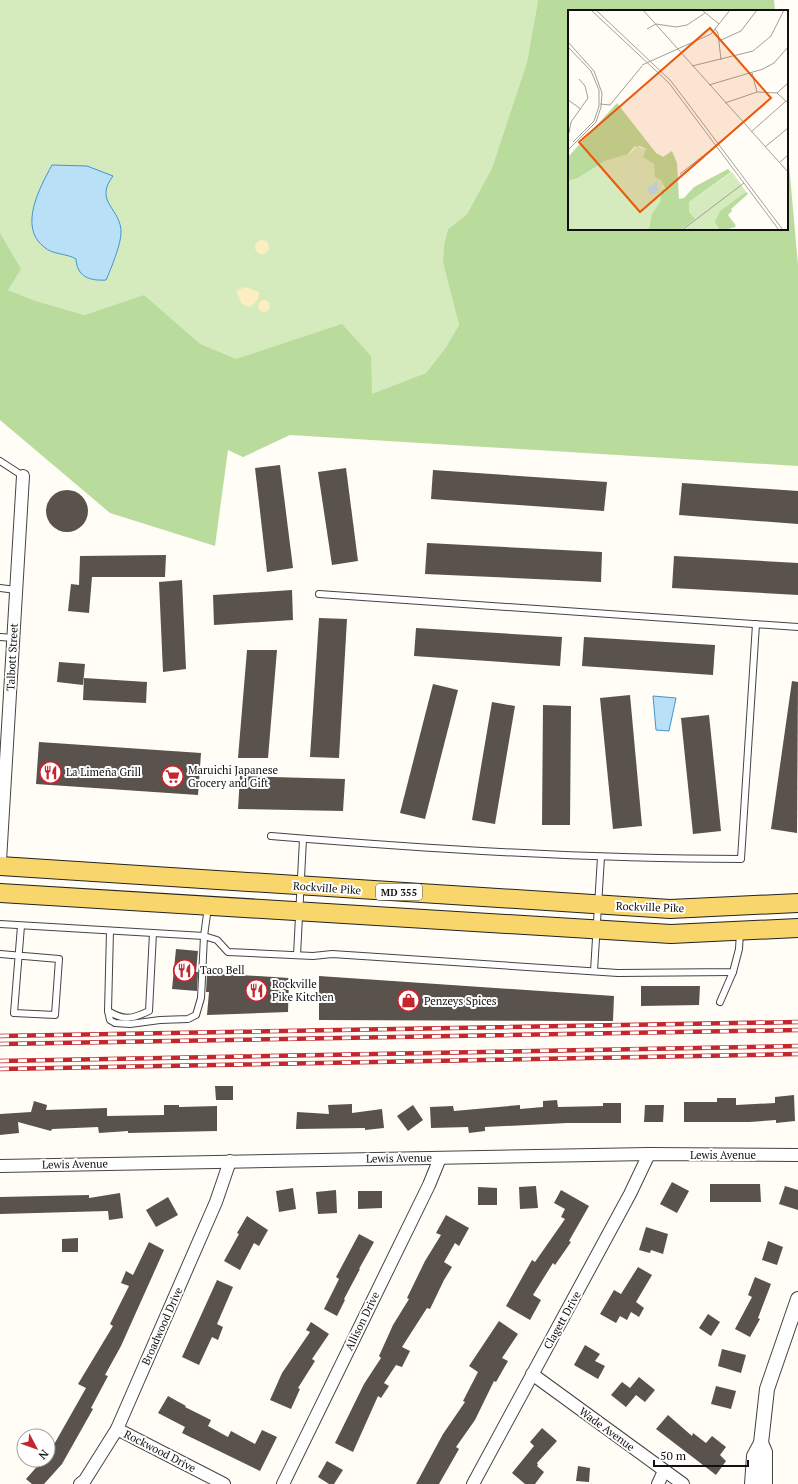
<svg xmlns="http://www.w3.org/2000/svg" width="798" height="1484" viewBox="0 0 798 1484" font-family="'PT Serif',serif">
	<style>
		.green { fill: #d5ebbd }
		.forest { fill: #b9dc9c }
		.sand { fill: #fbeec1 }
		.water { fill: #b9e0f7; stroke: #3f96cf }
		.building { fill: #5a524d }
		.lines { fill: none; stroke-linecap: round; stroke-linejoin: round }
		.service-casing { stroke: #444; stroke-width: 8 }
		.minor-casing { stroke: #444; stroke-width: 14 }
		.tertiary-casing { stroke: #444; stroke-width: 16 }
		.primary-casing { stroke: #222; stroke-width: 20 }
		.service { stroke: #fff; stroke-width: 6 }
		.minor { stroke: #fff; stroke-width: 12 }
		.tertiary { stroke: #fff; stroke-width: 14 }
		.primary { stroke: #f9d66b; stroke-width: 18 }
		.rail-casing { stroke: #c4262e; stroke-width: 4.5 }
		.rail { stroke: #fff; stroke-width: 3; stroke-dasharray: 9; stroke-linecap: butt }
		.labels { text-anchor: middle; stroke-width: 4; stroke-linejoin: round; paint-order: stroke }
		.shield { fill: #fff; stroke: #585858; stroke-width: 1 }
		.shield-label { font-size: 10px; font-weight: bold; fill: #111 }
		.street-label { font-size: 11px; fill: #111; stroke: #fff }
		.poi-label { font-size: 11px; fill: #111; stroke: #fff; text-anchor: start }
		.inset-road { fill: none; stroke: #a09f9a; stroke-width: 1 }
		.view { fill: #e8590c; fill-opacity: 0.15; stroke: #e8590c; stroke-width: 2 }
		.inset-edge { fill: none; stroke: #111; stroke-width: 2 }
	</style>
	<rect width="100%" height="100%" fill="#fffdf5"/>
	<path class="green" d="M0,0H538L527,62L492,168L467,214L448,229L443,263L459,325L446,347L426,373L372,395L243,457L85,315L36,301L8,290L0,285Z"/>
	<path class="forest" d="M538,0H774L775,11H569V229H787V142L798,265V466L290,435L243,457L228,450L215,546L110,513L0,420V233L21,269L8,290L36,301L85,315L144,295L200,344L236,359L342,324L371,356L372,394L426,373L446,347L459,325L443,263L444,246L448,229L467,214L492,168L527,62Z"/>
	<g class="sand">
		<circle cx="262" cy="247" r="7"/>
		<path d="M245,287L259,292C260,298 255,305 249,307L242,304L236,291Z"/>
		<circle cx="264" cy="306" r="6"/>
	</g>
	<g class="water">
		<path d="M52,165L87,166L113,176C93,202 122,209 121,233C121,244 111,269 106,280C90,281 77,277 76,259C66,253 53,255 44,247C18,227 40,187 52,165Z"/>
		<path d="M653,696L676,698L669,731L656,730Z"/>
	</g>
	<g class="building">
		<path d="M280,465L293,568L267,572L255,468Z"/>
		<path d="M346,468L358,561L332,565L318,472Z"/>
		<path d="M433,470L607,482L604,511L431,499Z"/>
		<path d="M682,483L798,491V524L679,515Z"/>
		<circle cx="67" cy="511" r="21"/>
		<path d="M427,543L602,552L601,582L425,574Z"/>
		<path d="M166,555L165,577H92L89,613L68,611L71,584L79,585L80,556Z"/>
		<path d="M674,556L798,563V595L672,588Z"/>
		<path d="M182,580L186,669L163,672L159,582Z"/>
		<path d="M292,590L293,620L214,625L213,595Z"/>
		<path d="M319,618L347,619L339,758L310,757Z"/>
		<path d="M416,628L562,637L560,666L414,656Z"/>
		<path d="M584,637L715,645L713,675L582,666Z"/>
		<path d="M247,650H277L268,758H238Z"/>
		<path d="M59,662L85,664L83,685L57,682Z"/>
		<path d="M84,678L147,682L146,703L83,700Z"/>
		<path d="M792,681L798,682L797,833L771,829Z"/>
		<path d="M433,684L458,690L425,819L400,813Z"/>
		<path d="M630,695L642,826L613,829L600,698Z"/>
		<path d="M492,702L515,706L495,824L472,820Z"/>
		<path d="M543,705L571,706L570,825H542Z"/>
		<path d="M709,715L721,831L693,834L681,718Z"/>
		<path d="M39,742L201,753L198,795L36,784Z"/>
		<path d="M240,776L345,779L343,811L238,809Z"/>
		<path d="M176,949L198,951L196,972H198L197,991L172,989Z"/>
		<path d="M207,973L289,978L288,1012L207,1015L209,992H206Z"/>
		<path d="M319,976L614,996L613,1021L319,1020Z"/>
		<path d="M641,986H700L699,1005L641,1006Z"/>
		<path d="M215,1086H233V1100H216Z"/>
		<path d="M794,1095L795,1121L776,1123V1120L749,1122H684V1102H717V1098H736V1105L775,1103V1097Z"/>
		<path d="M557,1100L558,1107L603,1106V1103H621V1123H567L485,1127V1131L469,1133L468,1127L431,1128L430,1107L453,1106L454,1111L520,1105V1109L543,1107V1101Z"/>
		<path d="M34,1101L47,1105L46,1110L107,1108V1116L164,1115V1105H179V1107L217,1106V1131L128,1133V1131L99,1133L98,1127L52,1129L51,1131L18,1122L19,1133L0,1135V1114L31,1112Z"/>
		<path d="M352,1104V1113L382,1109L384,1128L365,1130V1128L296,1129L297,1112L329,1114L328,1105Z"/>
		<path d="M413,1105L423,1120L408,1131L397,1116Z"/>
		<path d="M645,1105H664L663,1122H644Z"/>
		<path d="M672,1182L689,1191L677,1213L660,1204Z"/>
		<path d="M710,1184H760L761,1202H710Z"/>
		<path d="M536,1186L538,1208L520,1209L519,1187Z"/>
		<path d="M785,1186L798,1190V1210L779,1204Z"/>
		<path d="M478,1187L497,1188V1205H478Z"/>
		<path d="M293,1188L296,1209L279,1212L276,1191Z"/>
		<path d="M336,1190L337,1213L318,1214L316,1192Z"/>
		<path d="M561,1190L589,1206L569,1241L571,1242L555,1265L553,1263L533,1295L541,1300L530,1320L506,1306L532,1260L535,1262L565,1219L561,1217L565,1209L554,1203Z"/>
		<path d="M358,1191H382V1208L358,1209Z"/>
		<path d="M120,1193L123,1218L109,1220L108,1211L0,1214V1197L89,1195V1198Z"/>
		<path d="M168,1197L178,1215L156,1227L146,1210Z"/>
		<path d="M446,1215L469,1228L459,1246L455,1243L444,1262L452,1267L444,1280L430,1309L427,1308L402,1347L410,1351L402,1367L396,1365L384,1383L389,1386L381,1398L378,1396L353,1452L335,1443L364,1384L381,1358L379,1356L393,1325L409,1299L407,1298L425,1261L441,1235L436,1233Z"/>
		<path d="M247,1216L268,1230L259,1246L254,1243L240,1270L224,1261L239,1234L237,1233Z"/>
		<path d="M646,1227L668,1234L663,1254L651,1250L650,1253L639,1250Z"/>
		<path d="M359,1234L374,1242L359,1269H360L344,1299L345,1300L337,1316L324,1309L339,1279L336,1277Z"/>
		<path d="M78,1238V1252H62V1239Z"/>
		<path d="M768,1241L783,1247L777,1265L762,1260Z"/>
		<path d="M149,1242L164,1250L121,1346L105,1375L108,1376L91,1408L93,1409L62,1464L44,1484H32L26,1479L41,1462L43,1463L45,1460H48V1455L86,1388L78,1384L113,1326L110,1324L129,1286L121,1283L126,1271L133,1275Z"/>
		<path d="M638,1267L652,1275L636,1302L644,1308L639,1317L631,1312L627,1320L620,1316L616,1323L600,1314L614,1290L621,1294Z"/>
		<path d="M755,1277L771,1284L758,1318L760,1319L750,1337L735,1329L752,1297L748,1295Z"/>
		<path d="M217,1280L233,1287L217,1324L223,1327L218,1340L212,1337L199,1365L182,1357Z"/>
		<path d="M708,1314L720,1322L711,1336L699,1328Z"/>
		<path d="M499,1321L518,1334L502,1358L508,1361L496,1382L494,1381L475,1420L456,1447L459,1449L439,1484H416L443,1434L465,1402L463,1401L478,1372L469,1366Z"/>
		<path d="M311,1322L329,1334L312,1359L315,1361L298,1388L300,1389L291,1409L270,1400L282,1373L310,1332L306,1330Z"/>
		<path d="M585,1345L600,1354L595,1361L605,1366L598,1379L574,1365Z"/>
		<path d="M722,1349L746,1355L741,1373L718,1366Z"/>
		<path d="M639,1377L655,1390L645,1402L636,1395L626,1407L611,1395L622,1382L630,1388Z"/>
		<path d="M716,1386L736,1391L731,1409L711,1404Z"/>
		<path d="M168,1396L186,1406L185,1407L211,1420L208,1426L228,1437L231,1431L255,1444L262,1430L277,1437L260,1471L182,1433L185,1427L158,1413Z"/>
		<path d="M668,1415L692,1436L693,1433L706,1443L712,1436L726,1447L720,1455L726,1461L716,1475L656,1429Z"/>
		<path d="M542,1428L557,1441L537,1463L538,1465L537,1466L544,1472L535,1484H525L512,1473L534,1446L530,1442Z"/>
		<path d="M327,1461L343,1470L334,1484H329L318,1477Z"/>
		<path d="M578,1466L590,1468L589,1482L576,1481Z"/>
	</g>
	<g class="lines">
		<defs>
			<g id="service">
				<path d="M0,461L23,476"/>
				<path d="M0,588L16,590"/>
				<path d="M319,594L798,627"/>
				<path d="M0,637L14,638"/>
				<path d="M271,836C427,849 584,859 741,859L756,624"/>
				<path d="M0,924L204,936L208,907"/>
				<path d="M110,931L108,1011C124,1021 132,1019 149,1011L153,933"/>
				<path d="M0,954L59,959L55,1015L14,1013L21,926"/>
				<path d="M297,955L303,839"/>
				<path d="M594,971L601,857"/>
				<path d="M720,1002L733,972"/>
				<path d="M108,1011L110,1020L115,1023L130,1024L160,1020L188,1019L196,1015L201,998L204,936L217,940L228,952L313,956L332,954L618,973L733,972L739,949L740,932"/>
			</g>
			<g id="minor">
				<path d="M0,861L23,476"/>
				<path d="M0,1166L649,1154L798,1155"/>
				<path d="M532,1374L683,1484"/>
				<path d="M117,1429L224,1484"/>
				<path d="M80,1484L85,1480L117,1429L216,1202L230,1161"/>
				<path d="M283,1484L429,1185L440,1158"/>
				<path d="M473,1484L630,1194L649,1154"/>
				<path d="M658,1484L664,1471"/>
			</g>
			<g id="tertiary">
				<path d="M761,1443L765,1452V1484"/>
				<path d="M752,1484L754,1456L761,1443L767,1389L798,1299"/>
			</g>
			<g id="primary">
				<path d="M0,866L670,909L798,903"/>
				<path d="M0,893L671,934L798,928"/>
			</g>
		</defs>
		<use href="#service" class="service-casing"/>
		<use href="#minor" class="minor-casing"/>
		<use href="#tertiary" class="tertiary-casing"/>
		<use href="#primary" class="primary-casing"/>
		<use href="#service" class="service"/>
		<use href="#minor" class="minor"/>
		<use href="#tertiary" class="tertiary"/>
		<use href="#primary" class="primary"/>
		<defs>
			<g id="rail">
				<path d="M0,1036L798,1022"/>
				<path d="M0,1044L798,1030"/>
				<path d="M0,1061L798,1046"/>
				<path d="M0,1069L798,1054"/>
			</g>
		</defs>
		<use href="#rail" class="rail-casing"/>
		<use href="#rail" class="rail"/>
	</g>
	<defs>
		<symbol id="restaurant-ring" viewBox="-11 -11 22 22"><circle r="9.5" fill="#fff" stroke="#c4262e" stroke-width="1.5"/><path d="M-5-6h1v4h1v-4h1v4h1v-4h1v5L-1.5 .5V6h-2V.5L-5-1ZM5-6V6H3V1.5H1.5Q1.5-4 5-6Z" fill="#c4262e"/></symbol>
		<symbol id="supermarket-ring" viewBox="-11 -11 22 22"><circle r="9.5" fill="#fff" stroke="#c4262e" stroke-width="1.5"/><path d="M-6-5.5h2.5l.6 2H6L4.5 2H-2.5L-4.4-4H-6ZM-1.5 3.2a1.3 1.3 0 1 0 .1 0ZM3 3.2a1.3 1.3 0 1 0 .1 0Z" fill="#c4262e"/></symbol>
		<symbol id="shop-ring" viewBox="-11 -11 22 22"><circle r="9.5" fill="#fff" stroke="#c4262e" stroke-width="1.5"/><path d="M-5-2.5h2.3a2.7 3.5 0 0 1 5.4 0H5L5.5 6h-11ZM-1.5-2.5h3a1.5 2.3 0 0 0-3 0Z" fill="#c4262e"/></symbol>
	</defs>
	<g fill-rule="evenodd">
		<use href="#restaurant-ring" x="38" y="760" width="25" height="25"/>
		<use href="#supermarket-ring" x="160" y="764" width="25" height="25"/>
		<use href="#restaurant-ring" x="172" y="958" width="25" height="25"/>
		<use href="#restaurant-ring" x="244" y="978" width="25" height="25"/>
		<use href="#shop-ring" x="396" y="988" width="25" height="25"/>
	</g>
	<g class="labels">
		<rect class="shield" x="376" y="884" width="46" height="16" rx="3"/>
		<g class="shield-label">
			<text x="399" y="896">MD 355</text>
		</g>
		<g class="street-label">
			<text transform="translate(12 657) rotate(-87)" y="4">Talbott Street</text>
			<text transform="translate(327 888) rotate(4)" y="4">Rockville Pike</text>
			<text transform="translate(650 907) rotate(2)" y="4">Rockville Pike</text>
			<text x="723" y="1159">Lewis Avenue</text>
			<text transform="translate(399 1158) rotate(-1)" y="4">Lewis Avenue</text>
			<text transform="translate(75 1164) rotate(-1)" y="4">Lewis Avenue</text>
			<text transform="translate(562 1320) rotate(-61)" y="4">Clagett Drive</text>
			<text transform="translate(362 1321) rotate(-64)" y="4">Allison Drive</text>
			<text transform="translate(162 1326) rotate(-66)" y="4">Broadwood Drive</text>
			<text transform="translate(607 1429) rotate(36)" y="4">Wade Avenue</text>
			<text transform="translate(160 1451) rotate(27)" y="4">Rockwood Drive</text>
		</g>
		<g class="poi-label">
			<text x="188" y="774">Maruichi Japanese<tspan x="188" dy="13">Grocery and Gift</tspan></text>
			<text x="66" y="776">La Limeña Grill</text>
			<text x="200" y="974">Taco Bell</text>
			<text x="272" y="988">Rockville<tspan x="272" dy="13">Pike Kitchen</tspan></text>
			<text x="424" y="1005">Penzeys Spices</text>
		</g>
	</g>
	<g transform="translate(568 10)">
		<rect width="220" height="220" fill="#fffdf5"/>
		<path d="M69,136L94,146L93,170L98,185L121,192L164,162L179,183L158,203L168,215L160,220H0V171L10,168L37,151L62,143Z" fill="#d5ebbd"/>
		<path d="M49,93L88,143L95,147L104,141L109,153L111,189L116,188L126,177L160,159L163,162L121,192V202L127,209L112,220H81L84,204L92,192L94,180L97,179L93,170L87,167L86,154L75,147L78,139L72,136L66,137L60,144L37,151L10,168L0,171V147ZM178,182L180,184L163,199L164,201L160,205L168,217L152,220L147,212L152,201Z" fill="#b9dc9c"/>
		<path d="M89,171L90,181L83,185L79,179Z" fill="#b9e0f7"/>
		<path class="inset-road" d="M23,0L101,73L211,220M28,0L103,71L215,220M75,0L220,162M134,0L151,14M79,19L88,14L108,17L119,15L137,3M147,19L150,23L153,50M151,31L173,21L189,0M0,32L26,61L34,83L33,97L28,112L0,140M0,37L23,61L31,80V96L26,111L5,132M74,55L143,24L162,0M124,56L185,41L203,26L216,0M184,63L189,82M141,75L195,59L206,53L220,37M209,83L220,93M0,90L13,99M157,93L189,82L209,83L220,73M32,94L42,95L74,56M183,122L218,91M1,123L3,112L20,88L17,76L11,69M197,137L220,118M211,153L220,145M112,164L149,135M114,220L176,173"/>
		<path class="view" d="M142,18L203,88L72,202L11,132Z"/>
		<rect width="220" height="220" class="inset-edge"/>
	</g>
	<g transform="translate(36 1448) rotate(131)"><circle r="19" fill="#ffffff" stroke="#a0a0a0"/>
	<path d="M0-3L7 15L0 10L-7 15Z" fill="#c4262e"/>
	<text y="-6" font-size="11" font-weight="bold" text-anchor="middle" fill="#111111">N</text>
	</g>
	<path d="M654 1460v6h94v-6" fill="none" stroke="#111111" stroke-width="2"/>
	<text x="660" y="1460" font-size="12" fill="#111111" stroke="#ffffff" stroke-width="3" paint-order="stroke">50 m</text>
</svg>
